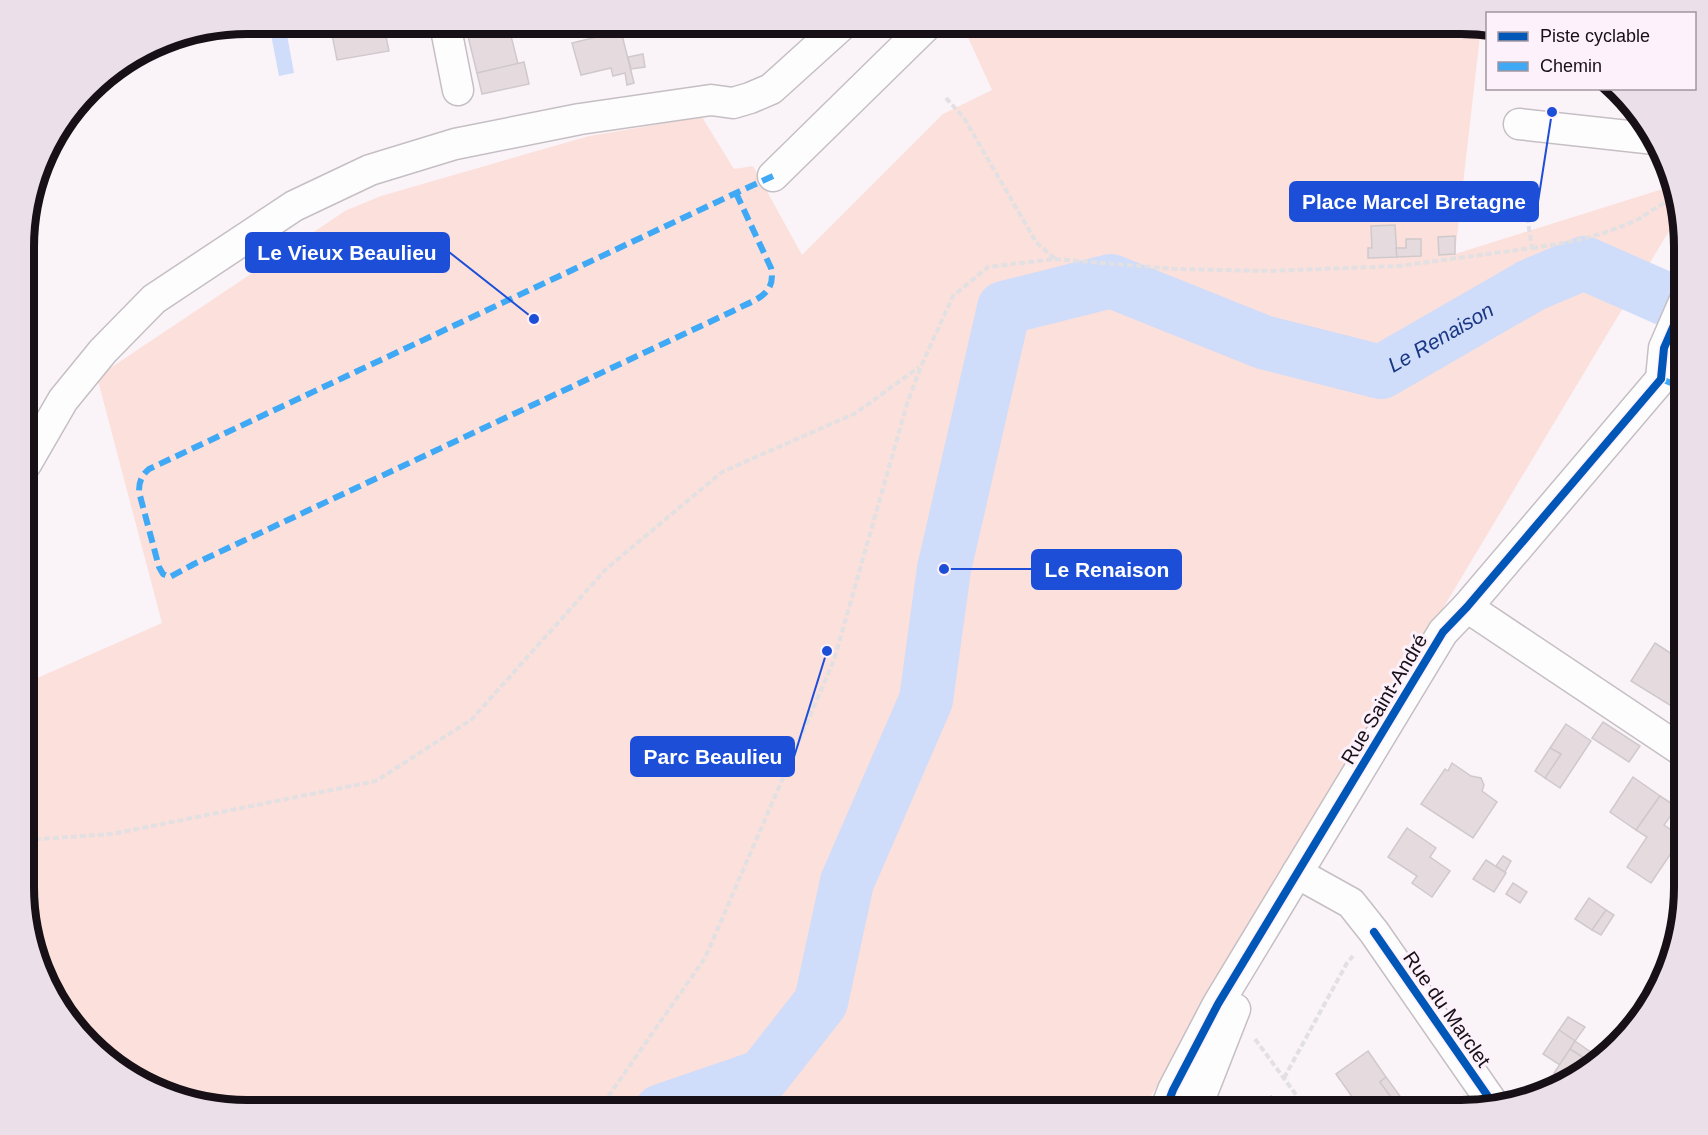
<svg xmlns="http://www.w3.org/2000/svg" width="1708" height="1135" viewBox="0 0 1708 1135" font-family="Arial,sans-serif">
	<style>
		.green { fill: #fbe0db }
		.water { fill: #cfdcfa }
		.lines { fill: none; stroke-linecap: round; stroke-linejoin: round }
		.river { stroke: #cfdcfa; stroke-width: 54 }
		.building { fill: #e5dbdf; stroke: #d0c9cc; stroke-width: 1.5 }
		.minor-casing { stroke: #c5bfc4; stroke-width: 33 }
		.path { stroke: #e2e0e2; stroke-width: 4; stroke-dasharray: 6 3; stroke-linecap: butt }
		.minor { stroke: #fefdfe; stroke-width: 30 }
		.quiet { stroke: #3fa9f5; stroke-width: 6; stroke-dasharray: 12 6; stroke-linecap: butt }
		.cycleway-casing { stroke: #fdf1fb; stroke-width: 11 }
		.cycleway { stroke: #0057b8; stroke-width: 8 }
		.labels { text-anchor: middle; stroke-width: 6; stroke-linejoin: round; paint-order: stroke }
		.street-label { font-size: 20px; fill: #171016; stroke: #fdf1fb }
		.water-label { font-size: 21px; font-style: italic; fill: #193783; stroke: #fdf1fb }
		.rim { fill: none; stroke: #171016; stroke-width: 8 }
		.leader { fill: none; stroke: #1d4ed8; stroke-width: 2 }
		.callout-dot { fill: #1d4ed8; stroke: #fdf1fb; stroke-width: 2 }
		.callout { fill: #1d4ed8; stroke: #1d4ed8; stroke-width: 2 }
		.callout-label { font-size: 21px; text-anchor: middle; font-weight: bold; fill: #fff }
	</style>
	<rect width="100%" height="100%" fill="#faf4f9"/>
	<path class="green" d="M974,24H1067L1083,26L1088,24H1461L1481,27L1455,254L1669,187L1678,216L1142,1111H247L176,1099L123,1073L54,999L26,916V683L162,623L97,377L345,211L381,196L589,136L702,117L734,169L753,166L802,255L943,114L992,90L966,33Z"/>
	<path class="water" d="M269,24H285L294,73L279,76Z"/>
	<g class="lines">
		<path class="river" id="s1" d="M661,1111L763,1076L821,1002L847,882L926,700L944,569L1004,308L1111,281L1263,342L1381,372L1532,285L1584,263L1684,307"/>
	</g>
	<g class="building">
		<path d="M330,24H391L393,31L385,32L389,51L337,60Z"/>
		<path d="M391,24H428L393,31Z"/>
		<path d="M465,24H508L518,64L477,73Z"/>
		<path d="M621,31L634,83L627,85L625,73L613,76L611,68L581,75L572,43Z"/>
		<path d="M643,54L645,67L631,69L628,57Z"/>
		<path d="M524,62L529,84L482,94L477,73Z"/>
		<path d="M1395,225L1397,257L1368,258V248H1372L1371,226Z"/>
		<path d="M1455,236V254L1439,255L1438,237Z"/>
		<path d="M1406,239H1421V256L1397,257L1396,248H1406Z"/>
		<path d="M1655,643L1684,662V691L1673,707L1631,681Z"/>
		<path d="M1603,722L1640,746L1629,762L1592,738Z"/>
		<path d="M1566,724L1591,741L1560,788L1545,778L1561,754L1550,748Z"/>
		<path d="M1550,748L1561,754L1545,778L1535,771Z"/>
		<path d="M1452,763L1471,776L1481,778L1484,785L1482,791L1497,802L1473,838L1421,804L1445,769L1448,771Z"/>
		<path d="M1633,777L1660,796L1636,830L1610,812Z"/>
		<path d="M1660,796L1677,807L1664,825L1682,837L1651,883L1627,867L1647,837L1636,830Z"/>
		<path d="M1407,828L1436,848L1430,857L1450,871L1432,897L1412,883L1417,876L1388,857Z"/>
		<path d="M1503,856L1511,861L1505,872L1496,866Z"/>
		<path d="M1486,860L1506,873L1494,892L1473,879Z"/>
		<path d="M1513,883L1527,892L1520,903L1506,894Z"/>
		<path d="M1589,898L1606,910L1592,930L1575,919Z"/>
		<path d="M1606,910L1614,915L1601,935L1592,930Z"/>
		<path d="M1568,1017L1585,1027L1575,1041L1559,1030Z"/>
		<path d="M1559,1030L1575,1041L1560,1065L1543,1054Z"/>
		<path d="M1575,1041L1595,1055L1590,1062L1570,1049Z"/>
		<path d="M1570,1049L1590,1062L1572,1081L1567,1083L1554,1073Z"/>
		<path d="M1368,1051L1386,1077L1380,1082L1398,1107L1393,1111H1362L1336,1074Z"/>
		<path d="M1386,1077L1405,1103L1398,1107L1380,1082Z"/>
		<path d="M1271,1096L1279,1108L1275,1111H1251Z"/>
	</g>
	<g class="lines">
		<defs>
			<g id="minor">
				<path d="M445,24L458,90"/>
				<path d="M1519,124L1655,139"/>
				<path d="M773,176L928,24"/>
				<path d="M26,464L63,400L103,351L154,299L294,206L370,170L455,144L580,119L711,100L733,103L750,98L771,89L843,24"/>
				<path d="M1467,607L1684,752"/>
				<path d="M1297,873L1351,903L1374,932L1494,1105"/>
				<path d="M1165,1111L1173,1090L1218,1004L1443,632L1467,607L1661,379L1664,348L1684,302"/>
				<path d="M1195,1111L1235,1009"/>
			</g>
		</defs>
		<use href="#minor" class="minor-casing"/>
		<g class="path">
			<path d="M946,98L964,118L1036,242L1055,259"/>
			<path d="M1532,248C1568,243 1598,237 1632,222C1647,216 1658,204 1673,199"/>
			<path d="M26,840L112,834L376,781L472,719L606,569L722,472L856,413L919,367"/>
			<path d="M1255,1039L1308,1111"/>
			<path d="M1284,1078L1347,963L1353,956"/>
			<path d="M598,1111L705,958L834,660L907,404L921,366L953,296L988,267L1055,259L1176,269L1268,271L1399,266L1532,248L1528,222L1512,187"/>
		</g>
		<use href="#minor" class="minor"/>
		<g class="quiet">
			<path d="M736,193L771,268C777,296 753,300 733,311L194,564L170,577L163,574L159,567L139,492C139,482 141,476 149,469L736,193L773,176"/>
			<path d="M1661,379L1684,388"/>
		</g>
		<defs>
			<g id="cycleway">
				<path d="M1374,932L1494,1105"/>
				<path d="M1165,1111L1173,1090L1218,1004L1443,632L1467,607L1661,379L1664,348L1684,302"/>
			</g>
		</defs>
		<use href="#cycleway" class="cycleway-casing"/>
		<use href="#cycleway" class="cycleway"/>
	</g>
	<g class="labels">
		<g class="street-label">
			<text transform="translate(1384 699) rotate(-59)" y="7">Rue Saint-André</text>
			<text transform="translate(1447 1009) rotate(55)" y="7">Rue du Marclet</text>
		</g>
		<g class="water-label">
			<text dy="7" stroke="none"><textPath href="#s1" startOffset="1388">Le Renaison</textPath></text>
		</g>
	</g>
	<path d="M0 0H1708V1135H0ZM247 34H1461A213 213 0 0 1 1674 247V887A213 213 0 0 1 1461 1100H247A213 213 0 0 1 34 887V247A213 213 0 0 1 247 34Z" fill="#ebdfe9" fill-rule="evenodd"/>
	<path class="rim" d="M247 34H1461A213 213 0 0 1 1674 247V887A213 213 0 0 1 1461 1100H247A213 213 0 0 1 34 887V247A213 213 0 0 1 247 34Z"/>
	<path class="leader" d="M1552 112L1538 202M534 319L449 252M944 569L1032 569M827 651L794 757"/>
	<g class="callout-dot">
		<circle cx="1552" cy="112" r="6"/>
		<circle cx="534" cy="319" r="6"/>
		<circle cx="944" cy="569" r="6"/>
		<circle cx="827" cy="651" r="6"/>
	</g>
	<g class="callout">
		<rect x="1290" y="182" width="248" height="39" rx="6"/>
		<rect x="246" y="233" width="203" height="39" rx="6"/>
		<rect x="1032" y="550" width="149" height="39" rx="6"/>
		<rect x="631" y="737" width="163" height="39" rx="6"/>
	</g>
	<g class="callout-label">
		<text x="1414" y="209">Place Marcel Bretagne</text>
		<text x="347" y="260">Le Vieux Beaulieu</text>
		<text x="1107" y="577">Le Renaison</text>
		<text x="713" y="764">Parc Beaulieu</text>
	</g>
	<rect x="1486" y="12" width="210" height="78" fill="#fdf1fb" stroke="#a1979f" stroke-width="1.5"/>
	<rect x="1498" y="32" width="30" height="9" fill="#0057b8" stroke="#a1979f" stroke-width="1.5"/>
	<text x="1540" y="42" font-size="18" fill="#171016">Piste cyclable</text>
	<rect x="1498" y="62" width="30" height="9" fill="#3fa9f5" stroke="#a1979f" stroke-width="1.5"/>
	<text x="1540" y="72" font-size="18" fill="#171016">Chemin</text>
</svg>
